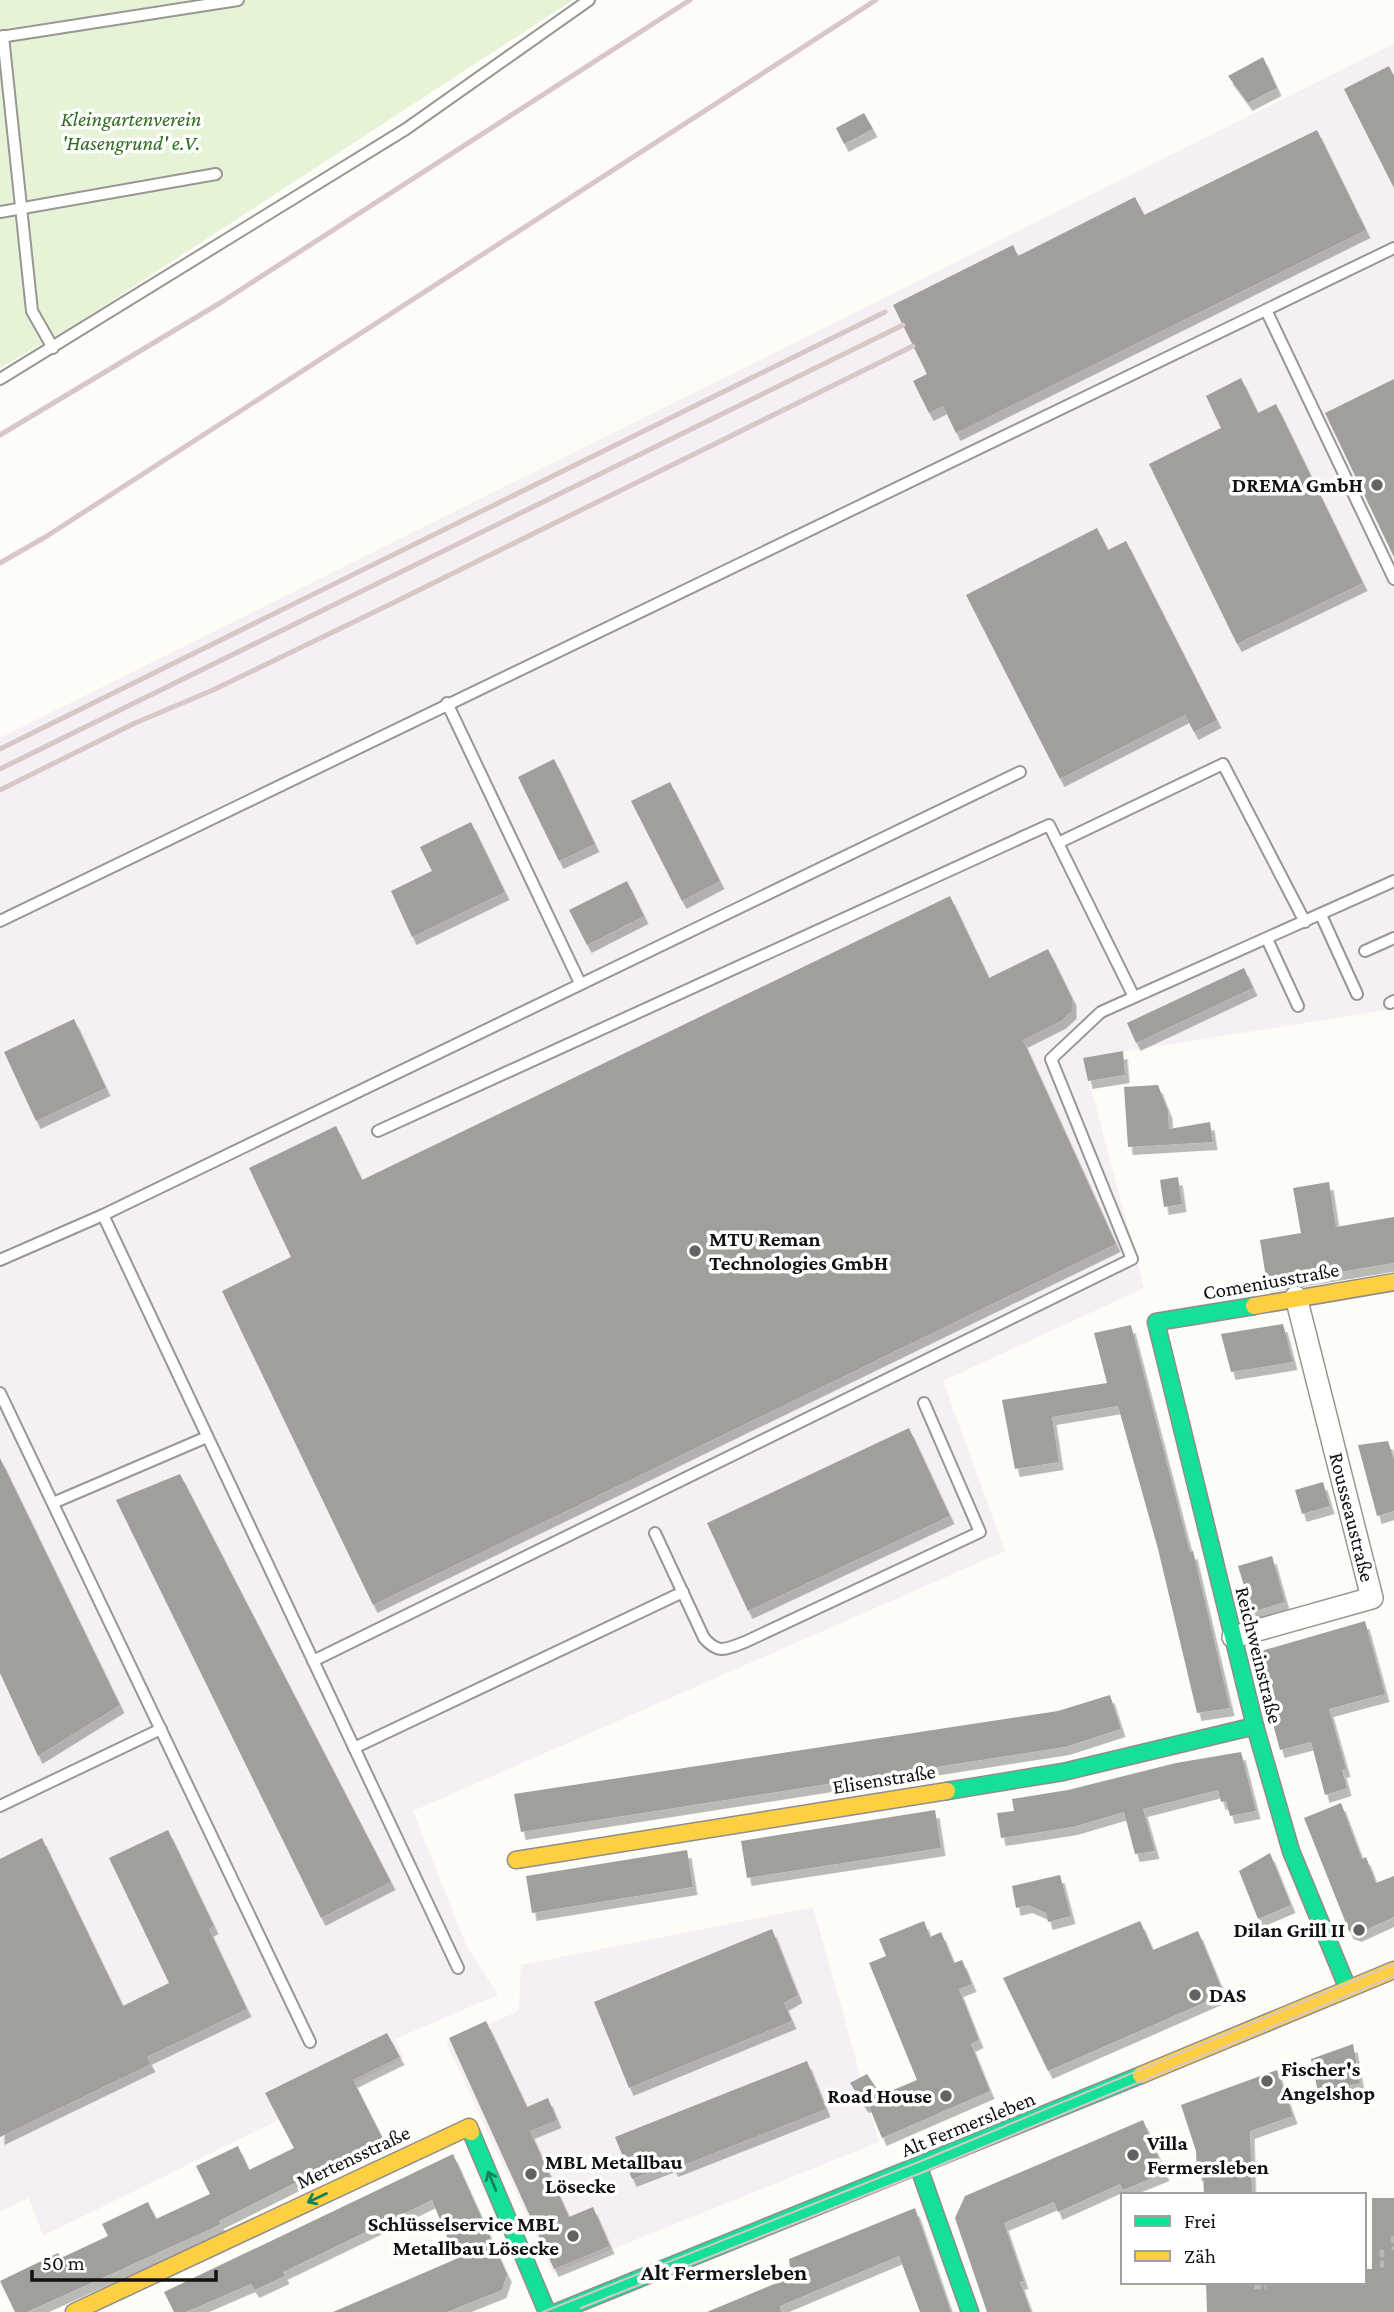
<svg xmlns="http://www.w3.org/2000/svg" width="1394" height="2312" viewBox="0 0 1394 2312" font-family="'Crimson Pro',serif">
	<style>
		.industrial { fill: #f5f0f3 }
		.green { fill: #e7f3d7 }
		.building { fill: #a19f9c; filter: url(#shadow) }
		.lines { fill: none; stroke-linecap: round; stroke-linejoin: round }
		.lane-casing { stroke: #979795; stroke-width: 14 }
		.street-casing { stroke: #979795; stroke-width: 24 }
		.fast-casing { stroke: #8e8d8b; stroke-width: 19 }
		.slow-casing { stroke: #8e8d8b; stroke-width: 19 }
		.path { stroke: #b9b9b8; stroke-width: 4.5; stroke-dasharray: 7 3.5; stroke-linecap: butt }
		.lane { stroke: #fffffe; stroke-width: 10 }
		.street { stroke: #fffffe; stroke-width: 21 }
		.fast { stroke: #16e098; stroke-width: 16 }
		.slow { stroke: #ffcf43; stroke-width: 16 }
		.tram { stroke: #d9c6c7; stroke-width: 2 }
		.rail { stroke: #d9c6c7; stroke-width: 5 }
		.oneway { stroke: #14835b }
		.poi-dot { fill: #646362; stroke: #fff; stroke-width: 2.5 }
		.labels { text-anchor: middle; stroke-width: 7; stroke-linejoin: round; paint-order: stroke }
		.park-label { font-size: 21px; font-style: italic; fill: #2f6b1f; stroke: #fff }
		.poi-label { font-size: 21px; font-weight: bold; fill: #111; stroke: #fff; text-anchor: start }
		.street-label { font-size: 21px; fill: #111; stroke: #fff }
		.neighbourhood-label { font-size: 23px; font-weight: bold; fill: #111; stroke: #fff }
	</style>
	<defs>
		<filter id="shadow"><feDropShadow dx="4.5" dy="8" stdDeviation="0" flood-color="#0004"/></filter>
	</defs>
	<rect width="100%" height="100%" fill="#fdfcf7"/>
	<g class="industrial">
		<path d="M1394,44V1009L1083,1058L1144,1288L943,1381L1005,1551L413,1811L467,1947L498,1995L395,2039L404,2058L43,2236L29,2198L0,2212V738Z"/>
		<path d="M813,1907L879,2142L553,2273L446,2042L519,2011L521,1965Z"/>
	</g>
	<path class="green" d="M0,0H573L70,328L0,368Z"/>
	<g class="building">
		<path d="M1263,57L1277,88L1248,103L1228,76Z"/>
		<path d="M1389,66L1394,76V188L1344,89Z"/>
		<path d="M864,113L873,129L844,144L836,128Z"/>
		<path d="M1317,130L1366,230L956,433L943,406L929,413L913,381L927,374L893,305L1013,245L1018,256L1135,197L1144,215Z"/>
		<path d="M1241,378L1258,413L1276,404L1363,583L1237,644L1149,464L1221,428L1206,396Z"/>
		<path d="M1394,379V557L1325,413Z"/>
		<path d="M1097,528L1108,550L1126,541L1217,720L1194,732L1185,715L1060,779L966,595Z"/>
		<path d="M554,759L595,844L559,861L518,777Z"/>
		<path d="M670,782L720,881L682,901L631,801Z"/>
		<path d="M471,822L505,892L412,937L391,891L432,871L420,847Z"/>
		<path d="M627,881L644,916L587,945L569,910Z"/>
		<path d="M950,896L989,978L1048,949L1072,998V1011L1061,1021L1023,1040L1116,1244L373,1605L222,1291L291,1257L249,1168L336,1126L362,1180Z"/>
		<path d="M1244,968L1253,988L1136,1043L1127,1023Z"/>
		<path d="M74,1019L106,1088L36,1121L4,1052Z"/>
		<path d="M1123,1051L1125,1075L1088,1081L1083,1058Z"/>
		<path d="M1158,1085L1168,1111L1169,1129L1210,1122L1213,1142L1128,1147L1124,1087Z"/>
		<path d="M1178,1177L1182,1204L1164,1207L1160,1180Z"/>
		<path d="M1329,1182L1336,1227L1394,1217V1263L1267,1284L1260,1240L1301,1233L1293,1188Z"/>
		<path d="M1283,1324L1293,1362L1231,1372L1221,1334Z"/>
		<path d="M1131,1325L1190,1552L1193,1551L1230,1708L1197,1713L1158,1549L1118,1406L1052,1417L1059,1462L1015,1469L1002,1400L1107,1383L1094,1333Z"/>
		<path d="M909,1428L950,1516L748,1611L707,1523Z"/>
		<path d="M1388,1441L1394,1460V1511L1377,1516L1358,1445Z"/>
		<path d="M0,1458L120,1705L38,1756L0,1673Z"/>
		<path d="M180,1474L391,1882L321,1918L116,1500Z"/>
		<path d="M1323,1482L1330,1506L1302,1514L1295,1490Z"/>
		<path d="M1272,1556L1285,1602L1252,1612L1238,1566Z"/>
		<path d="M1365,1621L1385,1694L1329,1709L1346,1769L1342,1770L1347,1788L1325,1795L1311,1742L1280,1750L1265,1694L1272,1692L1261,1651Z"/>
		<path d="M1110,1695L1121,1729L1065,1747L521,1832L514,1794L1058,1711Z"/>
		<path d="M1241,1752L1256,1811L1230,1816L1226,1801L1221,1802L1218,1790L1143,1809L1155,1851L1135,1854L1124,1812L1073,1827L1001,1838L997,1813L1014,1811L1012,1799L1068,1790L1176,1763Z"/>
		<path d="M1341,1803L1362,1859L1366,1857L1376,1883L1394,1876V1917L1357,1934L1349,1931L1304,1818Z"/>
		<path d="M935,1810L941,1848L747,1878L741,1841Z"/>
		<path d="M168,1830L214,1926L209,1929L247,2009L147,2057L151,2064L0,2137V1859L42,1838L123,2006L169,1983L109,1858Z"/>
		<path d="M687,1850L693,1887L532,1913L526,1876Z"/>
		<path d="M1270,1853L1291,1905L1258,1919L1239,1871Z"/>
		<path d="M1060,1875L1071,1916L1048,1922L1046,1913L1028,1905L1016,1908L1012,1886Z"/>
		<path d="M924,1921L930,1937L941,1932L954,1963L962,1960L972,1984L959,1989L979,2040L971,2044L990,2091L882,2138L868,2104L864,2105L850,2083L867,2074L881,2095L917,2080L869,1963L886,1956L879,1939Z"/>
		<path d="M1140,1921L1153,1950L1198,1931L1224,1994L1048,2071L1003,1978Z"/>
		<path d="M772,1929L798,1995L784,2003L792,2021L629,2088L594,2002Z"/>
		<path d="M486,2021L527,2107L548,2098L557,2120L530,2131L569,2217L593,2207L610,2246L554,2269L449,2038Z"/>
		<path d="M387,2033L400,2057L353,2080L383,2139L219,2221L221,2224L204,2232L27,2312H15L0,2281L58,2253L61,2258L108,2236L102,2224L148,2202L156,2219L210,2194L196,2166L238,2146L249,2170L294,2148L265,2093Z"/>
		<path d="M1353,2044L1360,2083L1318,2092L1311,2059Z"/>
		<path d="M807,2061L826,2109L674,2169L671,2164L632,2179L615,2137Z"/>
		<path d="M1277,2070L1293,2116L1250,2131L1252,2195H1204L1203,2173H1197L1196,2151L1181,2105Z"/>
		<path d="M1143,2120L1165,2173L1123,2190L1120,2184L1058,2212L1054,2202L1004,2223L1024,2281L1020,2282L1031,2312H987L955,2218L965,2196Z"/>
		<path d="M453,2154L507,2274L502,2290L447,2312H333L456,2259L432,2200L283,2272L285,2276L255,2290L251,2284L186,2312H174L164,2292Z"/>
		<path d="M1372,2198H1394V2312H1207L1206,2282H1364V2269H1372Z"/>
		<path d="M915,2208L951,2312H920L899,2256L780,2306L781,2312H707L791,2277L789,2259Z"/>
	</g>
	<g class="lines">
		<defs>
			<g id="lane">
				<path d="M3,36L32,311L53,348"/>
				<path d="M0,37L238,0"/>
				<path d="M0,212L216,174"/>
				<path d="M1266,310L1394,579"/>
				<path d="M0,379L406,129L589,0"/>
				<path d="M447,703L580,983"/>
				<path d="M1058,843L1223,764L1305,922"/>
				<path d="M1321,915L1357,994"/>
				<path d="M0,921L1394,248"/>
				<path d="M1267,939L1298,1006"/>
				<path d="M1365,951L1394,938"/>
				<path d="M1390,1003L1394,1001"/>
				<path d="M378,1131L1049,825L1134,997"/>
				<path d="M103,1215L458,1968"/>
				<path d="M0,1260L103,1215L1020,772"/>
				<path d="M0,1393L310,2042"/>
				<path d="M53,1503L207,1437"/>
				<path d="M655,1533L704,1638C719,1655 726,1649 745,1642L980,1532L924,1403"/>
				<path d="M313,1661L1132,1259L1051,1059L1101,1012L1394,881"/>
				<path d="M354,1748L683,1592"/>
				<path d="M0,1806L161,1729"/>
			</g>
			<path id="street" d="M1233,1637L1372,1598L1296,1297"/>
			<g id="fast">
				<path d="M1254,1306L1156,1322L1255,1726L1291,1851L1348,1989"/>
				<path d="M947,1791L1063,1772L1255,1726"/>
				<path d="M471,2132L547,2312"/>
				<path d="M919,2168L970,2312"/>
				<path d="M557,2312L1141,2075"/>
			</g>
			<g id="slow">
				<path d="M1254,1306L1394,1282"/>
				<path d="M516,1860L947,1791"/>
				<path d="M1141,2075L1394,1970"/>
				<path d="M74,2312L469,2127L471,2132"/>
			</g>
		</defs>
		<use href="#lane" class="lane-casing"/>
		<use href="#street" class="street-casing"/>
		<use href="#fast" class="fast-casing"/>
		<use href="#slow" class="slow-casing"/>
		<g class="path">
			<path d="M1393,2236L1394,2250"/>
			<path d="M1382,2250V2269"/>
			<path d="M1254,2287H1266"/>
		</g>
		<use href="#lane" class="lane"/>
		<use href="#street" class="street"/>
		<use href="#fast" class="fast"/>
		<use href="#slow" class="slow"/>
		<g class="tram">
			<path d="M581,2308L921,2173L1394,1976"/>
			<path d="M543,2312L926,2159L1394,1964"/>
		</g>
		<g class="rail">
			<path d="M0,435L220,303L690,0"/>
			<path d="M0,563L47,536L876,0"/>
			<path d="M0,749L885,312"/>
			<path d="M0,769L903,325"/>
			<path d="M0,790L133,724L213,690L399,600L913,346"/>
		</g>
	</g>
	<defs><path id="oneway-shaft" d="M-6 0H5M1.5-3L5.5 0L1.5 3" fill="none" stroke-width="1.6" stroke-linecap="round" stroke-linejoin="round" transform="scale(1.75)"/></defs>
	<g class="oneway">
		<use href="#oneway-shaft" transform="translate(492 2181) rotate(-113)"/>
		<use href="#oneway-shaft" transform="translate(317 2198) rotate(155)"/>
	</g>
	<g class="poi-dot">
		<circle cx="1377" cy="485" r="7"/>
		<circle cx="695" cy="1251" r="7"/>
		<circle cx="1359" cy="1930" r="7"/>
		<circle cx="1195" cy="1995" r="7"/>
		<circle cx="1267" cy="2081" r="7"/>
		<circle cx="946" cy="2096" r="7"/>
		<circle cx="1133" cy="2155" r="7"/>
		<circle cx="531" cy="2174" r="7"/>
		<circle cx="573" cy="2236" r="7"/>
	</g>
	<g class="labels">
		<g class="park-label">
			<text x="131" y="126">Kleingartenverein<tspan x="131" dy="24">'Hasengrund' e.V.</tspan></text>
		</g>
		<g class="poi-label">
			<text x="1363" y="492" text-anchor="end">DREMA GmbH</text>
			<text x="709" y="1246">MTU Reman<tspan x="709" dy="24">Technologies GmbH</tspan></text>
			<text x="1345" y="1937" text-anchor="end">Dilan Grill II</text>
			<text x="1209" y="2002">DAS</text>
			<text x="1281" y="2076">Fischer's<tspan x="1281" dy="24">Angelshop</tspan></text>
			<text x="932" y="2103" text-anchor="end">Road House</text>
			<text x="1147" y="2150">Villa<tspan x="1147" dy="24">Fermersleben</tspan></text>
			<text x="545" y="2169">MBL Metallbau<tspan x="545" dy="24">Lösecke</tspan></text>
			<text x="559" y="2231" text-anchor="end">Schlüsselservice MBL<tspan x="559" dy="24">Metallbau Lösecke</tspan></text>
		</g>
		<g class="street-label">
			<text transform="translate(1271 1281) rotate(-10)" y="7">Comeniusstraße</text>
			<text transform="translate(1352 1517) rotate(76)" y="7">Rousseaustraße</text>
			<text transform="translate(1259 1655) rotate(76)" y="7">Reichweinstraße</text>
			<text transform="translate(884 1779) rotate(-9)" y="7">Elisenstraße</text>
			<text transform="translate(968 2124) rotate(-22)" y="7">Alt Fermersleben</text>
			<text transform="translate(353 2157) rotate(-25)" y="7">Mertensstraße</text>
		</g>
		<g class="neighbourhood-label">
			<text x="724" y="2280">Alt Fermersleben</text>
		</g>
	</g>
	<rect x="1121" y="2193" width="245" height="91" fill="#ffffff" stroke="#a0a0a0" stroke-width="2"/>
	<rect x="1135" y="2216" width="35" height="10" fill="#16e098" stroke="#a0a0a0" stroke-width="2"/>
	<text x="1184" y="2228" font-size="21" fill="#111111">Frei</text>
	<rect x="1135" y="2251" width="35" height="10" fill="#ffcf43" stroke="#a0a0a0" stroke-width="2"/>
	<text x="1184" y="2263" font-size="21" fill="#111111">Zäh</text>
	<path d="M32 2270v10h184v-10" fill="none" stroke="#111111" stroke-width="3.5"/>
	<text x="42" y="2270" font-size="21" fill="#111111" stroke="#ffffff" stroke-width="5" paint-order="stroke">50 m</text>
</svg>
